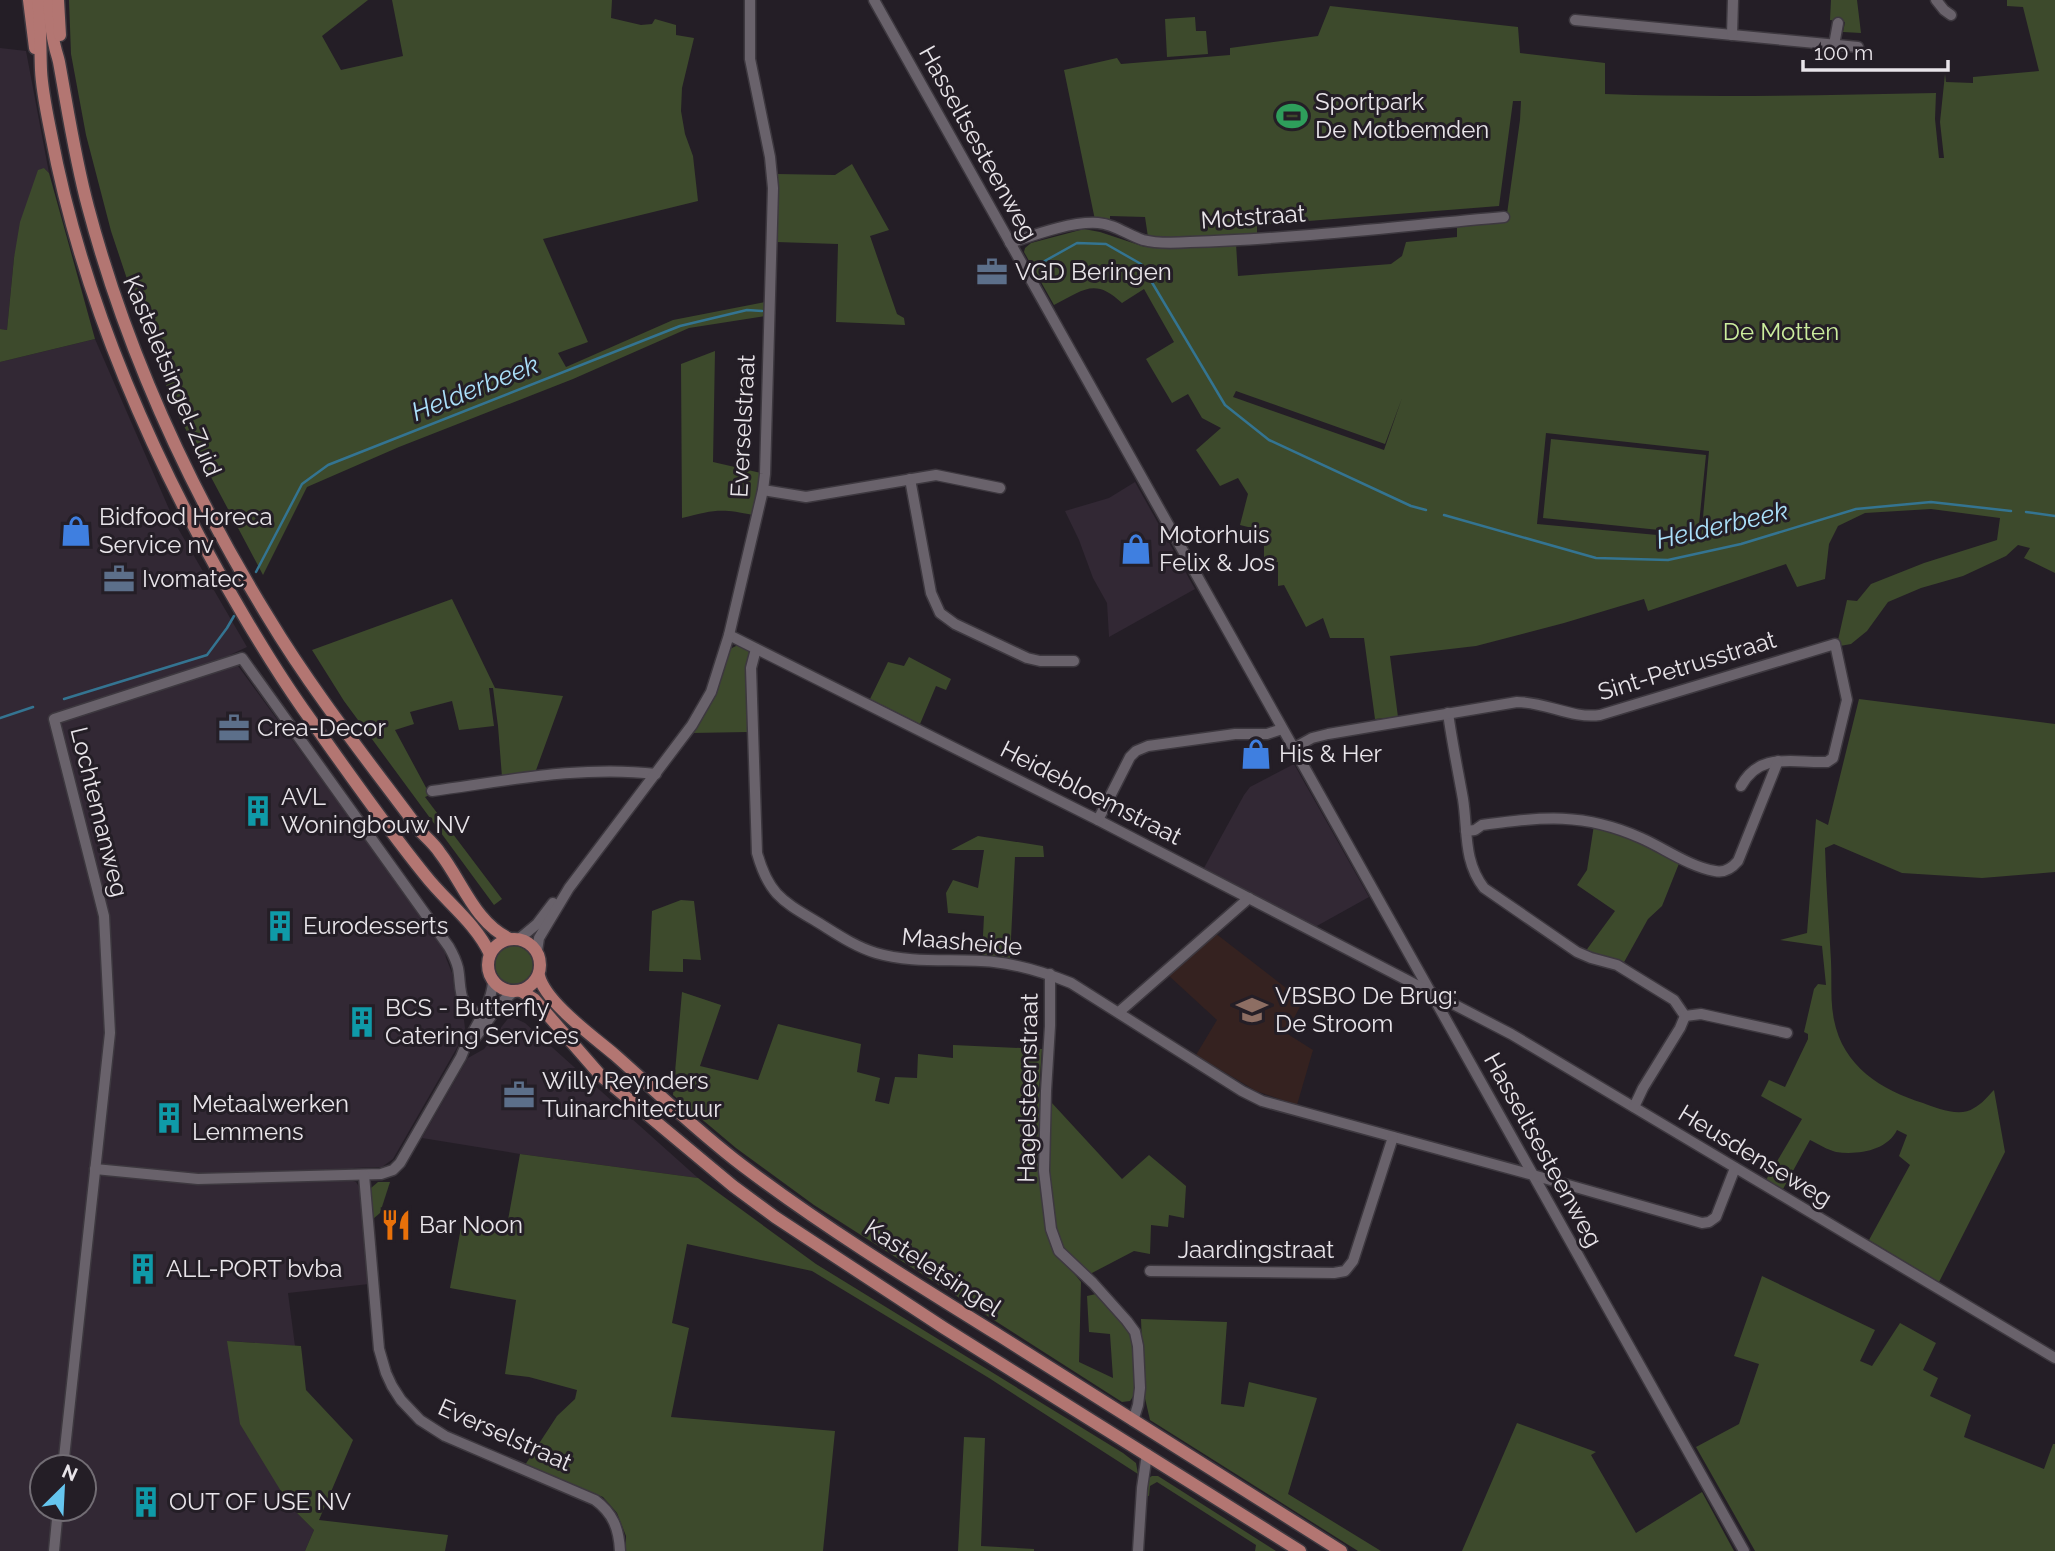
<svg xmlns="http://www.w3.org/2000/svg" width="2055" height="1551" viewBox="0 0 2055 1551" font-family="Raleway,sans-serif">
	<style>
		.built { fill: #322834; fill-rule: evenodd }
		.education { fill: #352220 }
		.green { fill: #3d4a2c; fill-rule: evenodd }
		.lines { fill: none; stroke-linecap: round; stroke-linejoin: round }
		.stream { stroke: #347491; stroke-width: 2.5 }
		.minor-casing { stroke: #3d383f; stroke-width: 13 }
		.major-casing { stroke: #3d383f; stroke-width: 15 }
		.minor { stroke: #69626b; stroke-width: 10 }
		.major { stroke: #b37672; stroke-width: 12 }
		.labels { text-anchor: middle; stroke-width: 6; stroke-linejoin: round; paint-order: stroke }
		.poi-label { font-size: 24px; fill: #e8e4e9; stroke: #241e26; text-anchor: start }
		.street-label { font-size: 24px; fill: #e8e4e9; stroke: #241e26 }
		.park-label { font-size: 24px; fill: #cbed9d; stroke: #241e26 }
		.water-label { font-size: 26px; font-style: italic; fill: #abe0fa; stroke: #241e26 }
	</style>
	<rect width="100%" height="100%" fill="#241e26"/>
	<g class="built">
		<path d="M0,48L26,51L49,173L44,168L14,258L7,330L0,329Z"/>
		<path d="M95,339L176,525L247,647L230,655L444,947L446,958L452,973L456,1001L464,1020L465,1028L462,1039L393,1159L382,1167L354,1168L350,1170V1180L356,1182L360,1188L369,1284L288,1293L295,1346L228,1341L290,1506L314,1530L305,1551H0V362ZM42,1467H84V1509H42Z"/>
		<path d="M1135,482L1195,589L1109,637L1107,603L1093,578L1079,540L1065,511L1109,498Z"/>
		<path d="M1294,764L1369,897L1315,927L1204,868L1244,795L1250,787Z"/>
		<path d="M510,1016L525,1023L698,1178L520,1154L422,1138L468,1058L484,1049Z"/>
	</g>
	<path class="education" d="M1215,933L1303,1001L1286,1033L1313,1050L1297,1105L1256,1091L1196,1055L1217,1020L1168,975Z"/>
	<g class="green">
		<path d="M69,0H368L322,36L341,70L403,56L392,0H612L611,18L641,25L652,24L655,19L676,25V35L694,38L682,88L681,111L685,134L693,156L698,201L543,239L588,342L558,353L566,367L673,320L765,302V316L689,328L573,379L399,447L307,487L263,575L177,413L140,318L111,231L86,135L71,54Z"/>
		<path d="M1831,0H1857L1861,33L1843,32L1845,22L1830,20Z"/>
		<path d="M2007,0H2055V573L2024,558L2030,548L2018,545L2006,556L1963,576L1921,588L1888,602L1867,631L1851,644L1840,646L1838,640L1847,600L1857,601L1871,584L1924,563L1997,540L2000,518L1931,509L1865,513L1838,526L1829,544L1825,579L1797,587L1786,564L1648,611L1644,599L1564,623L1476,646L1390,656L1398,717L1375,719L1364,638H1330L1323,618L1306,627L1284,585L1278,586V562L1264,561V531L1240,525L1248,494L1238,478L1220,486L1196,450L1221,428L1202,418L1188,394L1172,403L1146,359L1174,342L1144,289L1122,303C1095,277 1083,290 1054,305L1024,252L1025,248L1031,243L1084,229L1100,232L1145,247L1236,244L1238,276L1391,264L1402,256L1406,242L1457,237V226L1506,221L1520,120L1521,101H1513L1499,206L1257,225V234L1191,238L1148,237L1145,217L1110,216V222L1095,220L1064,70L1117,58L1121,64L1230,55V48L1318,36L1330,6L1518,27L1520,53L1605,63V94C1714,98 1826,95 1936,93L1935,119L1939,158H1944L1940,122L1945,74L1946,82L1973,83V77L2039,71L2023,7L2007,6ZM1236,391L1385,444L1402,398L1384,450L1233,397ZM1546,433L1709,451L1701,539L1537,524Z"/>
		<path d="M1195,17L1196,31H1206L1208,54L1167,57L1165,19Z"/>
		<path d="M852,164L889,230L870,236L897,314L904,318L905,325L836,322L838,244L776,242L777,174L835,175Z"/>
		<path d="M44,168L49,173L95,339L0,362V329L7,330L14,258L20,222L38,170Z"/>
		<path d="M715,351L713,462L761,473L753,515C721,508 713,510 682,518L681,364Z"/>
		<path d="M1551,439L1706,455L1698,534L1543,518Z"/>
		<path d="M452,599L495,688L563,696L535,773L502,777L498,726L493,688H489L494,726L459,730L452,701L410,712L414,724L395,730L430,795L425,797L502,899L494,905L344,701L312,650Z"/>
		<path d="M740,644L748,650L750,655L748,732L691,733L730,649Z"/>
		<path d="M909,657L951,679L946,690L936,686L920,724L870,699L888,662L904,666Z"/>
		<path d="M1859,699L2055,724V872L1982,878L1902,873L1834,844L1825,848C1826,886 1829,923 1831,961C1832,980 1830,1001 1834,1020C1843,1066 1881,1090 1923,1103C1937,1108 1960,1118 1974,1108C1982,1104 1988,1096 1994,1090L2005,1152L1939,1282L1869,1240L1910,1165L1899,1156L1907,1135L1897,1130C1887,1151 1857,1155 1836,1152C1828,1150 1818,1144 1810,1140L1783,1189L1766,1180L1802,1119L1761,1096L1769,1080L1785,1087L1808,1039V1034L1804,1032L1814,989L1818,984L1826,985L1822,946L1780,940L1807,933L1816,819L1828,825Z"/>
		<path d="M1594,825L1637,839L1636,842L1680,861L1662,906L1648,919L1623,964L1585,952L1615,911L1577,885L1587,870Z"/>
		<path d="M978,836L1043,846L1044,857H1015L1010,959L982,955L984,916L948,913L946,893L953,880L978,888L984,850H951Z"/>
		<path d="M681,900L694,901L701,960L683,959V972L649,971L652,911Z"/>
		<circle cx="514" cy="965" r="19"/>
		<path d="M682,992L721,1005L700,1066L758,1080L778,1024L861,1044L857,1072L880,1078L875,1101L889,1104L895,1077L917,1078L918,1054L953,1058V1045L1042,1049L1039,1091L1051,1102L1122,1179L1149,1155L1186,1186L1184,1218L1169,1215L1168,1227L1151,1225L1150,1254L1134,1251L1090,1274L1130,1317L1135,1388L1134,1395L1130,1401L1122,1402L814,1205L736,1148L673,1095ZM1078,1266L1096,1294L1087,1296L1089,1332L1110,1334L1113,1378L1079,1362L1081,1282L1073,1272Z"/>
		<path d="M520,1154L698,1178L816,1264L1123,1453L1136,1463L1138,1474L989,1378L812,1271L687,1244L672,1323L689,1328L671,1417L835,1431L823,1551H626V1536L617,1513L603,1497L525,1465L557,1416L575,1399L577,1390L529,1377L505,1374L516,1300L450,1288L462,1222L506,1231Z"/>
		<path d="M378,1182H390L380,1213L373,1219L371,1188Z"/>
		<path d="M1762,1276L1875,1330L1860,1361L1872,1366L1900,1323L1936,1343L1923,1370L1938,1378L1930,1396L1971,1415L1964,1437L2044,1469L2053,1444H2055V1551H1755L1696,1447L1739,1424L1759,1364L1734,1356Z"/>
		<path d="M1141,1319L1227,1322L1221,1404L1244,1407L1249,1382L1317,1398L1288,1494L1381,1551H1358L1150,1420L1144,1394Z"/>
		<path d="M227,1341L301,1346L306,1390L353,1440L319,1520L448,1535L445,1551H305L314,1530L290,1506L240,1424Z"/>
		<path d="M1517,1423L1596,1452L1591,1455L1636,1533L1702,1492L1734,1551H1462Z"/>
		<path d="M964,1437L985,1438L981,1546L1034,1549V1551H958Z"/>
		<path d="M1152,1476H1158L1276,1551H1255L1256,1545L1157,1482L1150,1486L1149,1496L1144,1495L1147,1479Z"/>
	</g>
	<g class="lines">
		<g class="stream">
			<path d="M1034,267L1077,243L1106,244L1141,264L1225,405L1269,440L1411,506L1426,510"/>
			<path d="M2026,512L2055,516"/>
			<path d="M1444,515L1596,558L1668,560L1741,544L1856,509L1931,502L2011,511"/>
			<path d="M256,572L302,484L328,465L680,326L747,310L762,311"/>
			<path d="M64,699L207,655L227,628L234,616"/>
			<path d="M0,718L33,707"/>
		</g>
		<defs>
			<g id="minor">
				<path d="M874,0L1744,1551"/>
				<path d="M1936,0L1944,10L1951,15"/>
				<path d="M1575,20L1858,47"/>
				<path d="M1732,35L1733,0"/>
				<path d="M1834,45L1838,23"/>
				<path d="M1010,243C1034,235 1072,221 1098,223C1114,224 1128,235 1143,240C1158,244 1175,243 1190,242C1295,239 1400,226 1504,217"/>
				<path d="M910,479L931,593L940,613L955,624L1027,658L1040,661H1074"/>
				<path d="M763,490L806,497L936,475L1000,488"/>
				<path d="M729,635L1098,820L1511,1034L2055,1358"/>
				<path d="M756,649L751,668L757,853C768,892 780,900 814,920C834,932 853,946 876,953C913,964 955,958 994,962C1021,965 1046,973 1071,983L1242,1091L1262,1101L1533,1175L1702,1223L1709,1222L1716,1217L1735,1168"/>
				<path d="M1448,713C1452,742 1458,771 1463,799C1468,831 1463,861 1484,888L1577,952L1591,958L1617,965L1674,1000L1685,1016L1680,1028L1643,1088L1634,1107"/>
				<path d="M1294,748L1312,738L1328,734L1517,702C1546,702 1572,719 1600,715L1835,644L1847,700L1833,758L1827,762H1821C1789,762 1759,753 1741,786"/>
				<path d="M432,791C506,781 582,765 656,774"/>
				<path d="M1098,820L1130,757L1136,751L1148,746L1235,734H1267L1282,729"/>
				<path d="M1466,831L1475,830L1482,825C1543,817 1583,812 1641,838C1664,848 1690,867 1715,871C1724,873 1732,868 1738,861L1778,761"/>
				<path d="M519,939L537,924L553,903"/>
				<path d="M537,951L539,938L569,888L692,725L711,692L729,635L763,490L765,474L773,188L770,157L750,59V0"/>
				<path d="M1050,974V1026L1046,1091L1044,1171L1051,1229L1059,1251L1093,1283L1127,1321L1135,1332L1138,1346L1140,1388L1138,1405L1133,1421"/>
				<path d="M1119,1012L1249,898"/>
				<path d="M1685,1016L1701,1014L1787,1033"/>
				<path d="M475,1038L500,1004L513,992"/>
				<path d="M95,1169L198,1179L381,1174L393,1170L400,1163L461,1057C470,1032 491,1009 493,982"/>
				<path d="M364,1175L379,1349L386,1373L392,1386L401,1400L420,1420L445,1436L595,1500C613,1513 619,1529 620,1551"/>
				<path d="M1150,1271L1334,1273L1345,1271L1353,1261L1393,1137"/>
				<path d="M63,1467L110,1033L104,916L54,719L242,658L449,947C453,954 456,960 458,968C462,990 456,1004 481,1015"/>
				<path d="M54,1551L58,1509"/>
				<path d="M1138,1551L1142,1488L1147,1454"/>
			</g>
			<g id="major">
				<path d="M29,0L35,48"/>
				<path d="M38,0C41,24 40,47 41,70C42,91 47,114 51,134C80,288 142,435 218,571C245,619 272,665 303,709C343,765 382,822 425,875C446,902 475,922 490,954"/>
				<path d="M49,0C50,16 51,32 55,47C56,52 58,57 59,62C68,111 75,159 88,207C127,354 189,488 268,617C313,692 369,762 421,832C428,839 435,845 440,853C462,881 475,923 510,939"/>
				<path d="M58,0L60,35"/>
				<circle cx="514" cy="965" r="26"/>
				<path d="M539,976C546,1003 594,1037 615,1055C658,1093 698,1132 743,1166C825,1228 913,1282 1000,1336C1113,1408 1227,1479 1341,1551"/>
				<path d="M521,991L534,999L601,1076L733,1186L775,1217L944,1328L1300,1551"/>
			</g>
		</defs>
		<use href="#minor" class="minor-casing"/>
		<use href="#major" class="major-casing"/>
		<use href="#minor" class="minor"/>
		<use href="#major" class="major"/>
	</g>
	<defs>
		<symbol id="stadium-bare" viewBox="-9 -9 18 18"><path d="M0-5a6.5 5 0 1 0 0 10a6.5 5 0 1 0 0-10ZM-3.5-1.8h7v3.6h-7Z" fill="#2e9e5b" stroke="#241e26" stroke-width="2.5" paint-order="stroke"/></symbol>
		<symbol id="office-bare" viewBox="-9 -9 18 18"><path d="M-6-3h4V-5.5h4V-3h4V5H-6ZM-1-4.5V-3h2v-1.5ZM-6 0V1H6V0Z" fill="#5c6f8a" stroke="#241e26" stroke-width="2.5" paint-order="stroke"/></symbol>
		<symbol id="shop-bare" viewBox="-9 -9 18 18"><path d="M-5-2.5h2.3a2.7 3.5 0 0 1 5.4 0H5L5.5 6h-11ZM-1.5-2.5h3a1.5 2.3 0 0 0-3 0Z" fill="#3f7fe0" stroke="#241e26" stroke-width="2.5" paint-order="stroke"/></symbol>
		<symbol id="building-bare" viewBox="-9 -9 18 18"><path d="M-4-6H4V6H1V3H-1V6H-4ZM-2.5-4.3h1.7v1.8h-1.7ZM.8-4.3h1.7v1.8H.8ZM-2.5-1h1.7V.8h-1.7ZM.8-1h1.7V.8H.8Z" fill="#0f9aa8" stroke="#241e26" stroke-width="2.5" paint-order="stroke"/></symbol>
		<symbol id="school-bare" viewBox="-9 -9 18 18"><path d="M0-5L7-2L0 1L-7-2ZM-4 1L0 2.5L4 1V4Q0 6-4 4Z" fill="#8d6e63" stroke="#241e26" stroke-width="2.5" paint-order="stroke"/></symbol>
		<symbol id="restaurant-bare" viewBox="-9 -9 18 18"><path d="M-5-6h1v4h1v-4h1v4h1v-4h1v5L-1.5 .5V6h-2V.5L-5-1ZM5-6V6H3V1.5H1.5Q1.5-4 5-6Z" fill="#e8710a" stroke="#241e26" stroke-width="2.5" paint-order="stroke"/></symbol>
	</defs>
	<g fill-rule="evenodd">
		<use href="#stadium-bare" x="1270" y="94" width="44" height="44"/>
		<use href="#office-bare" x="970" y="250" width="44" height="44"/>
		<use href="#shop-bare" x="54" y="509" width="44" height="44"/>
		<use href="#shop-bare" x="1114" y="527" width="44" height="44"/>
		<use href="#office-bare" x="97" y="557" width="44" height="44"/>
		<use href="#office-bare" x="212" y="706" width="44" height="44"/>
		<use href="#shop-bare" x="1234" y="732" width="44" height="44"/>
		<use href="#building-bare" x="236" y="789" width="44" height="44"/>
		<use href="#building-bare" x="258" y="904" width="44" height="44"/>
		<use href="#school-bare" x="1230" y="988" width="44" height="44"/>
		<use href="#building-bare" x="340" y="1000" width="44" height="44"/>
		<use href="#office-bare" x="497" y="1073" width="44" height="44"/>
		<use href="#building-bare" x="147" y="1096" width="44" height="44"/>
		<use href="#restaurant-bare" x="374" y="1203" width="44" height="44"/>
		<use href="#building-bare" x="121" y="1247" width="44" height="44"/>
		<use href="#building-bare" x="124" y="1480" width="44" height="44"/>
	</g>
	<g class="labels">
		<g class="poi-label">
			<text x="1315" y="110">Sportpark<tspan x="1315" dy="28">De Motbemden</tspan></text>
			<text x="1015" y="280">VGD Beringen</text>
			<text x="99" y="525">Bidfood Horeca<tspan x="99" dy="28">Service nv</tspan></text>
			<text x="1159" y="543">Motorhuis<tspan x="1159" dy="28">Felix &amp; Jos</tspan></text>
			<text x="142" y="587">Ivomatec</text>
			<text x="257" y="736">Crea-Decor</text>
			<text x="1279" y="762">His &amp; Her</text>
			<text x="281" y="805">AVL<tspan x="281" dy="28">Woningbouw NV</tspan></text>
			<text x="303" y="934">Eurodesserts</text>
			<text x="1275" y="1004">VBSBO De Brug:<tspan x="1275" dy="28">De Stroom</tspan></text>
			<text x="385" y="1016">BCS - Butterfly<tspan x="385" dy="28">Catering Services</tspan></text>
			<text x="542" y="1089">Willy Reynders<tspan x="542" dy="28">Tuinarchitectuur</tspan></text>
			<text x="192" y="1112">Metaalwerken<tspan x="192" dy="28">Lemmens</tspan></text>
			<text x="419" y="1233">Bar Noon</text>
			<text x="166" y="1277">ALL-PORT bvba</text>
			<text x="169" y="1510">OUT OF USE NV</text>
		</g>
		<g class="street-label">
			<text transform="translate(978 143) rotate(61)" y="8">Hasseltsesteenweg</text>
			<text transform="translate(1253 217) rotate(-4)" y="8">Motstraat</text>
			<text transform="translate(172 376) rotate(67)" y="8">Kasteletsingel-Zuid</text>
			<text transform="translate(743 426) rotate(-87)" y="8">Everselstraat</text>
			<text transform="translate(1687 666) rotate(-17)" y="8">Sint-Petrusstraat</text>
			<text transform="translate(1091 793) rotate(27)" y="8">Heidebloemstraat</text>
			<text transform="translate(99 812) rotate(76)" y="8">Lochtemanweg</text>
			<text transform="translate(962 942) rotate(5)" y="8">Maasheide</text>
			<text transform="translate(1028 1088) rotate(-89)" y="8">Hagelsteenstraat</text>
			<text transform="translate(1543 1150) rotate(61)" y="8">Hasseltsesteenweg</text>
			<text transform="translate(1755 1156) rotate(31)" y="8">Heusdenseweg</text>
			<text x="1256" y="1258">Jaardingstraat</text>
			<text transform="translate(933 1268) rotate(33)" y="8">Kasteletsingel</text>
			<text transform="translate(505 1435) rotate(24)" y="8">Everselstraat</text>
		</g>
		<g class="park-label">
			<text x="1781" y="340">De Motten</text>
		</g>
		<g class="water-label">
			<text transform="translate(475 388) rotate(-22)" y="9">Helderbeek</text>
			<text transform="translate(1722 525) rotate(-13)" y="9">Helderbeek</text>
		</g>
	</g>
	<g transform="translate(63 1488) rotate(24)"><circle r="33" fill="#241e26" stroke="#726d74" stroke-width="2"/>
	<path d="M0-5L12 26L0 18L-12 26Z" fill="#65c5ee"/>
	<text y="-10" font-size="19" font-weight="bold" text-anchor="middle" fill="#e8e4e9">N</text>
	</g>
	<path d="M1803 60v10h145v-10" fill="none" stroke="#e8e4e9" stroke-width="3.5"/>
	<text x="1814" y="60" font-size="21" fill="#e8e4e9" stroke="#241e26" stroke-width="5" paint-order="stroke">100 m</text>
</svg>
